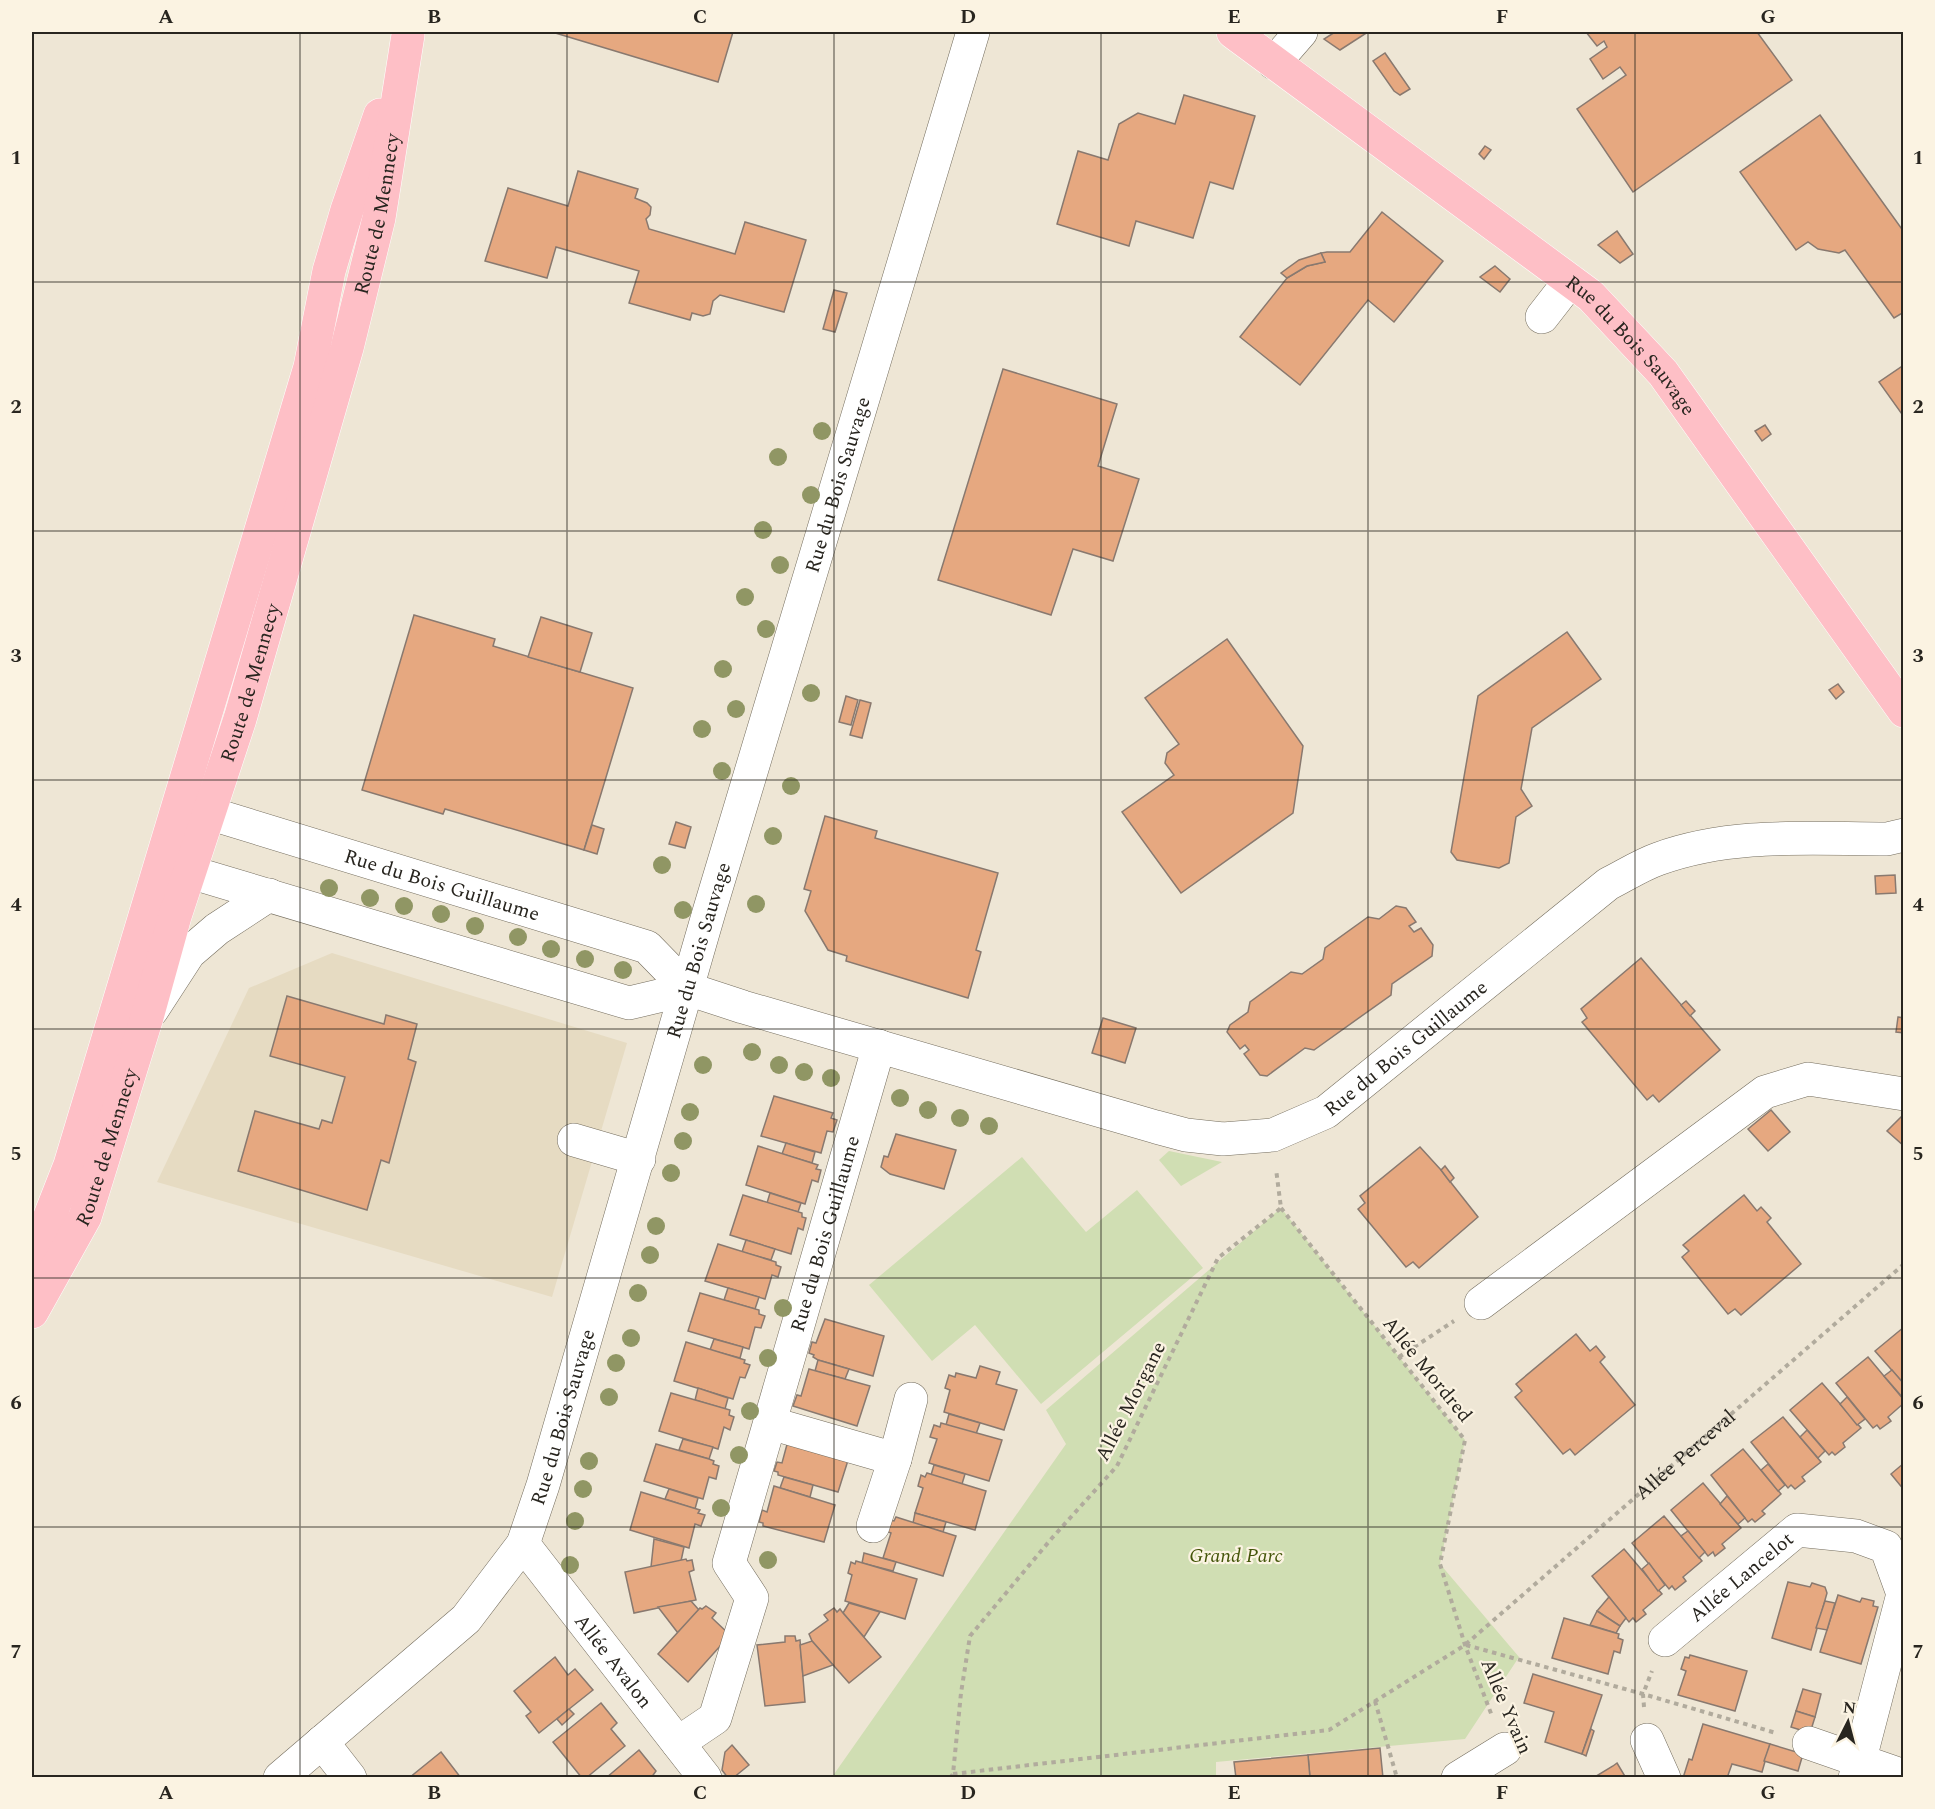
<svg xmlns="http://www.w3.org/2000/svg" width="1935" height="1809" viewBox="0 0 1935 1809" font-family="Spectral,serif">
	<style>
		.built { fill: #e6dbc2 }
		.green { fill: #d0deb3 }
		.building { fill: #e6a880; stroke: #89796f; stroke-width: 1.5 }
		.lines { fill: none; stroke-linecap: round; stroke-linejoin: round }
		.minor-casing { stroke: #746d5e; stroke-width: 34 }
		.major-casing { stroke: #fff; stroke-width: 34 }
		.path { stroke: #b1ab9d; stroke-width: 4; stroke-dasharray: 4.5 4.5; stroke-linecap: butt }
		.minor { stroke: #fff; stroke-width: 33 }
		.major { stroke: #febfc6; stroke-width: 33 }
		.tree { fill: #909664 }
		.grid { fill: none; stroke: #28251f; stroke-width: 1.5; stroke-opacity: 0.55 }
		.labels { text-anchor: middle; stroke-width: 4.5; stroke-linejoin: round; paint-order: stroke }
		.street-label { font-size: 20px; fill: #28251f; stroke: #fbf3e2 }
		.park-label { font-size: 20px; font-style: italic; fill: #435408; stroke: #fbf3e2 }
		.neatline { fill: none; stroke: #28251f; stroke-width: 2 }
		.grid-label { font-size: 20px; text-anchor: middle; font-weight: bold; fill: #28251f }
	</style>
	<rect width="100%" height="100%" fill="#eee6d5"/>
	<path class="built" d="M332,953L627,1043L552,1297L157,1182L249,988Z"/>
	<g class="green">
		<path d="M1169,1151L1222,1162L1181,1186L1159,1160Z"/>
		<path d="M1022,1157L1086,1232L1137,1190L1203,1268L1041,1404L975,1325L932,1361L869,1285Z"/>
		<path d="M1281,1208L1465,1440L1440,1564L1519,1657L1465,1739L1216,1762V1777H832L1066,1444L1046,1410Z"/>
	</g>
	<g class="building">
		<path d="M552,32H733L718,82Z"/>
		<path d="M1335,32H1368L1340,50L1324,39Z"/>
		<path d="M1586,32H1757L1792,80L1633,192L1577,109L1626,75L1620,67L1603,79L1590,59L1607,47L1604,41L1597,46Z"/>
		<path d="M1385,53L1410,89L1400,95L1394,91L1373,61Z"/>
		<path d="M1184,95L1255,116L1233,189L1210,182L1193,238L1136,221L1129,246L1057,224L1078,151L1108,160L1119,124L1138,113L1175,124Z"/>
		<path d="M1820,115L1904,232V312L1894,318L1845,250L1839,253L1818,249L1808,242L1796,250L1740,172Z"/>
		<path d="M1485,146L1491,150L1484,159L1479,154Z"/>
		<path d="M578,171L638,189L635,198L647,203L651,207L650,215L646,219L649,229L735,254L745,222L806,240L784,312L720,295L713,301L710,314L703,316L692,313L690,320L629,303L639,271L556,247L547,278L485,261L508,188L568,206Z"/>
		<path d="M1382,212L1443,261L1394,322L1368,300L1300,385L1240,337L1287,278L1307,266L1325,262L1321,253L1327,252H1350Z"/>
		<path d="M1617,231L1633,254L1620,263L1598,245Z"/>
		<path d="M1321,253L1325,262L1307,266L1287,278L1281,273L1299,260Z"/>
		<path d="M1495,266L1510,279L1500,292L1480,277Z"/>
		<path d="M834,290L847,293L835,332L823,329Z"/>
		<path d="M1904,365V417L1879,382Z"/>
		<path d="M1003,369L1117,404L1098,466L1139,479L1113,561L1073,549L1051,615L938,580Z"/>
		<path d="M1765,425L1771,434L1762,441L1755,431Z"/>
		<path d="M414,615L495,639L493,646L633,688L584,850L445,809L443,814L362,790Z"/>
		<path d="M541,617L592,633L580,672L528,657Z"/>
		<path d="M1567,632L1601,679L1532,728L1521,789L1532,806L1516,817L1509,863L1499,868L1457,860L1451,852L1478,696Z"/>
		<path d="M1227,639L1303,746L1293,813L1181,893L1122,812L1174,775L1165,763L1167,753L1179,744L1145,698Z"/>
		<path d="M1838,684L1844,692L1836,699L1829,690Z"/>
		<path d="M846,696L858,700L851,725L839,722Z"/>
		<path d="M860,700L871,703L862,738L850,735Z"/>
		<path d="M825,816L877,831L875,838L998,873L976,950L981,952L968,998L846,961L847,956L828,950L805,911L811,891L804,889Z"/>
		<path d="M676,822L691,827L685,848L669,844Z"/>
		<path d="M592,825L604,829L597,854L584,850Z"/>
		<path d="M1895,875L1896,893L1876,894L1875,876Z"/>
		<path d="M1396,906L1406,908L1416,922L1409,926L1414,932L1421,928L1433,945L1432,956L1392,984L1391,995L1314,1050L1305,1048L1267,1076L1260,1075L1244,1054L1249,1050L1245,1045L1240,1049L1227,1032L1230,1025L1248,1012L1250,1002L1291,972L1302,974L1323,959L1325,948L1368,917L1379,919Z"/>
		<path d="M1641,958L1720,1050L1659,1102L1653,1095L1647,1100L1582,1022L1587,1018L1581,1009Z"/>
		<path d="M287,996L384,1024L386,1015L417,1024L408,1059L416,1062L389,1163L381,1160L367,1210L238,1171L255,1111L319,1129L322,1120L332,1123L345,1077L270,1056Z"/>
		<path d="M1686,1001L1695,1011L1690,1016L1681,1005Z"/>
		<path d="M1898,1017L1904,1018V1033L1896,1032Z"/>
		<path d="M1103,1018L1136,1028L1125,1063L1092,1053Z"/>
		<path d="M774,1096L833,1113L831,1118L837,1120L833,1132L827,1131L821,1153L761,1136Z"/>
		<path d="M1771,1110L1790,1132L1768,1151L1748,1129Z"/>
		<path d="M1904,1114V1146L1887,1131Z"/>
		<path d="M896,1134L956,1150L944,1189L890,1174L881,1167L884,1156L888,1157Z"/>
		<path d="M786,1143L815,1152L812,1163L782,1154Z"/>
		<path d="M758,1146L818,1165L816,1169L821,1170L818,1182L812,1180L805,1204L746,1185Z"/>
		<path d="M1420,1147L1441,1170L1478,1217L1419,1268L1413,1262L1406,1267L1358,1209L1365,1203L1360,1196Z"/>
		<path d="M1445,1166L1454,1178L1450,1182L1441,1170Z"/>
		<path d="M770,1193L801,1203L798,1212L767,1203Z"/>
		<path d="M743,1195L802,1213V1217L806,1218L803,1230L798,1228L791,1254L730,1235Z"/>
		<path d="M1744,1195L1757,1211L1761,1207L1771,1218L1767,1222L1801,1264L1741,1315L1735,1309L1728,1314L1682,1257L1689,1251L1683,1245Z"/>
		<path d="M746,1240L775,1249L771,1260L742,1252Z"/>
		<path d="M718,1244L776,1262V1265L781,1267L778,1277L772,1275L765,1299L705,1281Z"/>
		<path d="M728,1288L759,1297L755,1309L724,1300Z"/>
		<path d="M700,1293L759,1310V1314L765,1316L761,1328L755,1327L749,1349L688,1331Z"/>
		<path d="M825,1319L884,1336L873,1376L818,1360L813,1357L814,1355L809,1353L812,1342L816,1343Z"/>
		<path d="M1904,1327V1384L1875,1351Z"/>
		<path d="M1576,1334L1590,1351L1596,1346L1605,1357L1600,1362L1635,1405L1575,1455L1570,1449L1563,1454L1515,1397L1522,1391L1516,1384Z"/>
		<path d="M714,1339L743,1347L740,1358L710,1350Z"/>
		<path d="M686,1342L745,1360L744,1363L750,1365L745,1378L740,1377L733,1399L674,1381Z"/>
		<path d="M1868,1357L1904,1400V1403L1888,1417L1891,1421L1880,1429L1877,1425L1873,1428L1836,1383Z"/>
		<path d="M818,1360L849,1369L845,1379L815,1371Z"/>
		<path d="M980,1366L1000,1372L996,1384L1017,1390L1004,1430L944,1412L950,1390L945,1388L949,1375L955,1377L956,1373L976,1378Z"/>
		<path d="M809,1369L870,1386L857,1426L793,1406L797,1395L801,1396Z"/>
		<path d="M1892,1370L1904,1384L1903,1398L1884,1376Z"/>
		<path d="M1822,1383L1861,1428L1843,1443L1845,1447L1835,1455L1832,1452L1829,1455L1790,1410Z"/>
		<path d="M698,1388L728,1398L725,1409L695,1400Z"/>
		<path d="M671,1393L730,1410L729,1415L734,1417L730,1430L724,1427L718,1449L659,1431Z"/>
		<path d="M1847,1397L1865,1419L1857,1425L1840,1404Z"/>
		<path d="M949,1414L980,1423L976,1434L946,1425Z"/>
		<path d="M1783,1417L1821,1462L1802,1477L1805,1481L1795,1489L1791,1485L1788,1488L1751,1442Z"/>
		<path d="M941,1423L1002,1440L989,1481L929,1463L937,1439L930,1437L934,1425L940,1427Z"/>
		<path d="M1807,1430L1825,1451L1818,1458L1800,1437Z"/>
		<path d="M789,1437L850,1454L838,1492L778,1475V1472L774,1471L777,1462L782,1463Z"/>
		<path d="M683,1439L713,1447L709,1459L679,1450Z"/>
		<path d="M656,1444L709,1459L714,1461L713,1464L719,1466L716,1479L709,1477L703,1499L644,1481Z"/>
		<path d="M1743,1449L1781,1494L1762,1511L1765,1514L1755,1522L1752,1519L1748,1522L1711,1475Z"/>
		<path d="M1904,1463V1490L1891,1474Z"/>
		<path d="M1768,1464L1785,1485L1778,1491L1761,1470Z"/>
		<path d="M934,1465L965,1474L962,1484L931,1475Z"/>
		<path d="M927,1473L986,1491L975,1530L915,1513L923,1488L918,1486L921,1475L925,1477Z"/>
		<path d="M784,1477L813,1485L810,1497L780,1488Z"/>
		<path d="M1703,1483L1741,1528L1722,1544L1725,1548L1715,1556L1713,1552L1708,1556L1671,1510Z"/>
		<path d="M774,1486L835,1505L824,1542L763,1526V1523L759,1522L762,1510L767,1512Z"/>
		<path d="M669,1489L698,1498L695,1509L665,1499Z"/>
		<path d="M641,1492L700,1510L698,1513L705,1515L701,1526L695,1524L689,1548L630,1530Z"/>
		<path d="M1727,1496L1745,1518L1738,1524L1720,1504Z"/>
		<path d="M915,1513L946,1522L943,1532L913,1523Z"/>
		<path d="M1664,1516L1702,1561L1683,1577L1686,1581L1675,1590L1672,1586L1669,1589L1632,1543Z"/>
		<path d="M896,1517L956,1536L943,1576L883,1558L891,1533L886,1531L890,1520L894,1521Z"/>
		<path d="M1688,1531L1705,1552L1699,1558L1681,1536Z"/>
		<path d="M654,1539L684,1547L681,1561L651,1567Z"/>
		<path d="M1624,1549L1662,1594L1643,1610L1646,1614L1636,1622L1633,1618L1629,1622L1592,1576Z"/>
		<path d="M864,1553L896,1562L893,1571L862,1563Z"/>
		<path d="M686,1559L687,1561L692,1560L694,1570L689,1572L696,1600L634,1613L625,1572Z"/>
		<path d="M856,1561L917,1579L905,1619L845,1601L852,1575L848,1573L851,1562L855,1564Z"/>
		<path d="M1649,1563L1665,1585L1658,1591L1642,1569Z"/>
		<path d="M1788,1582L1810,1587L1812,1583L1825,1587L1827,1593L1811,1650L1772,1638Z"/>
		<path d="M1838,1595L1860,1602L1862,1598L1874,1601L1873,1606L1878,1607L1861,1664L1820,1652Z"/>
		<path d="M1609,1597L1626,1618L1620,1626L1597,1611Z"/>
		<path d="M691,1601L699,1610L678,1633L658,1607Z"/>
		<path d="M1825,1601L1835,1603L1827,1630L1816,1628Z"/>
		<path d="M849,1603L880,1612L864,1637L843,1613Z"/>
		<path d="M706,1606L716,1613L712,1618L730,1635L688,1682L658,1654L700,1608L702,1609Z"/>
		<path d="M834,1608L837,1612L840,1609L843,1613L881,1657L849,1683L812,1641L809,1634L828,1620L824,1615Z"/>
		<path d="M1597,1611L1620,1626L1616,1633L1590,1625Z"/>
		<path d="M1564,1618L1619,1634L1618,1638L1623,1640L1620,1653L1614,1651L1608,1674L1552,1658Z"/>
		<path d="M785,1636H795L796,1641L800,1640L805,1702L765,1706L757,1645L785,1642Z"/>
		<path d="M812,1641L833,1665L803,1676L800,1645Z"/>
		<path d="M1690,1655L1747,1671L1735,1711L1678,1695L1686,1671L1681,1669L1685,1657L1689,1658Z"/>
		<path d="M555,1657L568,1675L575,1669L593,1690L539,1733L526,1716L531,1712L514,1691Z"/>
		<path d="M1533,1674L1602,1695L1582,1754L1545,1742L1554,1712L1524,1703Z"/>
		<path d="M1803,1689L1821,1694L1815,1717L1796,1711Z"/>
		<path d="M601,1703L617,1723L611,1729L625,1746L586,1778H582L553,1742Z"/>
		<path d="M569,1709L574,1714L562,1725L557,1719Z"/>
		<path d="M1796,1711L1815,1717L1810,1733L1791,1727Z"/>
		<path d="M1703,1724L1770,1744L1762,1772L1732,1764L1727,1778H1683L1689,1759L1692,1760Z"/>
		<path d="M1591,1729L1594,1731L1586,1756L1582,1754Z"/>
		<path d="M1770,1744L1803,1754L1798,1771L1764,1761Z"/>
		<path d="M732,1745L749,1765L733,1778H728L722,1770L725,1752Z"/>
		<path d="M1380,1748L1383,1778H1310L1308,1755Z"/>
		<path d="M639,1750L656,1771L651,1778H606Z"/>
		<path d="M441,1752L461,1778H409Z"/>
		<path d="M1308,1755L1310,1778H1236L1234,1762Z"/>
		<path d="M1617,1763L1626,1778H1593L1613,1766Z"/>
	</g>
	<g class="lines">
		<defs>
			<g id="minor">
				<path d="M1274,63L1301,32"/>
				<path d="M1542,317L1570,281"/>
				<path id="s2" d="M182,805L647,947L688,989L743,1007L1156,1127L1186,1135L1223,1139L1273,1135L1326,1112L1608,884C1624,876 1641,865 1658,859C1732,832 1810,839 1887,839L1904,835"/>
				<path d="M163,864L629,1003L688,989"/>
				<path d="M152,1010L189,953L217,929L269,895"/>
				<path d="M574,1140L639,1159"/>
				<path d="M1481,1303L1765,1092L1808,1079L1904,1094"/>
				<path d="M770,1423L895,1459L911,1399"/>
				<path d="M873,1526L895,1459"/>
				<path id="s3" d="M523,1544L705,1778"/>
				<path id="s4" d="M1665,1640L1797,1530L1856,1536L1886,1547L1903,1594L1855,1778"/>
				<path d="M1647,1740L1664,1778"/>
				<path d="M322,1742L350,1778"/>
				<path id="s5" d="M678,1743L715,1718L752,1598L729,1563L879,1046"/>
				<path d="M1809,1743L1904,1776"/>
				<path id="s6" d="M280,1778L466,1619L523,1544L543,1485L709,912L973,32"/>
				<path d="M1458,1778L1505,1749"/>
			</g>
			<g id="major">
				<path id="s7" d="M1233,32L1591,296L1663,373L1904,711"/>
				<path d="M32,1259L39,1244L70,1165L310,367L329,271L347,210L380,115"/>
				<path id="s8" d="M32,1312L85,1217L147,1017L175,916L240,719L347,348L379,218L408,35"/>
			</g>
		</defs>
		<use href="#minor" class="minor-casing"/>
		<use href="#major" class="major-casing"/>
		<g class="path">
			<path d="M1281,1208L1465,1440L1440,1564L1465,1645L1492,1716"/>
			<path d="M1399,1357L1454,1321"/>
			<path d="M1466,1645L1643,1694L1776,1733"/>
			<path d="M1375,1701L1397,1778"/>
			<path d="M1644,1707L1643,1694L1652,1671"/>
			<path id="s1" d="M953,1774L1329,1730L1465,1645L1904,1264"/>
			<path d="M950,1778L953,1774L961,1693L970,1636L1052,1538L1117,1466L1218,1258L1281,1208L1276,1169"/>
		</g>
		<use href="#minor" class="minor"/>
		<use href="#major" class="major"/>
	</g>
	<g class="tree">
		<circle cx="822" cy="431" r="9"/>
		<circle cx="778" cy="457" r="9"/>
		<circle cx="811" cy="495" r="9"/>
		<circle cx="763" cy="530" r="9"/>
		<circle cx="780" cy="565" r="9"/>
		<circle cx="745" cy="597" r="9"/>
		<circle cx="766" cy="629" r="9"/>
		<circle cx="723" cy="669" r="9"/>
		<circle cx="811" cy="693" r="9"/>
		<circle cx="736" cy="709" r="9"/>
		<circle cx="702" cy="729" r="9"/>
		<circle cx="722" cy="771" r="9"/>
		<circle cx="791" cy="786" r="9"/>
		<circle cx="773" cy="836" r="9"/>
		<circle cx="662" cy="865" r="9"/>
		<circle cx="329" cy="888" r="9"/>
		<circle cx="370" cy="898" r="9"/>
		<circle cx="756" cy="904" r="9"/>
		<circle cx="404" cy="906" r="9"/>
		<circle cx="683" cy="910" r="9"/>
		<circle cx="441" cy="914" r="9"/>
		<circle cx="475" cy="926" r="9"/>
		<circle cx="518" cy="937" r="9"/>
		<circle cx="551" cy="949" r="9"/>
		<circle cx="585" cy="959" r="9"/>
		<circle cx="623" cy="970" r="9"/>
		<circle cx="752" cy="1052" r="9"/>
		<circle cx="703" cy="1065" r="9"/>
		<circle cx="779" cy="1065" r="9"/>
		<circle cx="804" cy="1072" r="9"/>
		<circle cx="831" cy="1078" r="9"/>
		<circle cx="900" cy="1098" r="9"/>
		<circle cx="928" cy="1110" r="9"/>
		<circle cx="690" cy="1112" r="9"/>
		<circle cx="960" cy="1118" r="9"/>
		<circle cx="989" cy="1126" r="9"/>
		<circle cx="683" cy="1141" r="9"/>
		<circle cx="671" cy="1173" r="9"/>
		<circle cx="656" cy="1226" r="9"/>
		<circle cx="650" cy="1255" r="9"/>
		<circle cx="638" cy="1293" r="9"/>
		<circle cx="783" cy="1308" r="9"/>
		<circle cx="631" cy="1338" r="9"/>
		<circle cx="768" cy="1358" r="9"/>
		<circle cx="616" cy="1363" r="9"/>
		<circle cx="609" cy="1397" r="9"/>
		<circle cx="750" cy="1411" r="9"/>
		<circle cx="739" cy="1455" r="9"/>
		<circle cx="589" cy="1461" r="9"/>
		<circle cx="583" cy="1489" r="9"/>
		<circle cx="721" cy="1508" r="9"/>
		<circle cx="575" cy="1521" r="9"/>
		<circle cx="768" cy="1560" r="9"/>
		<circle cx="570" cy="1565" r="9"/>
	</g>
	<path class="grid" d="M300,32V1778M567,32V1778M834,32V1778M1101,32V1778M1368,32V1778M1635,32V1778M32,282H1904M32,531H1904M32,780H1904M32,1029H1904M32,1278H1904M32,1527H1904"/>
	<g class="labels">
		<g class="street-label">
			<text dy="7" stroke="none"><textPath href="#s8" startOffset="1154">Route de Mennecy</textPath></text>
			<text dy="7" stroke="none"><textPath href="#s7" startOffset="508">Rue du Bois Sauvage</textPath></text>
			<text dy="7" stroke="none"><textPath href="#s6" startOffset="1444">Rue du Bois Sauvage</textPath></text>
			<text dy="7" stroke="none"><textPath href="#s8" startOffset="668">Route de Mennecy</textPath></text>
			<text dy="7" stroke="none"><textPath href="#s2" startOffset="272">Rue du Bois Guillaume</textPath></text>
			<text dy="7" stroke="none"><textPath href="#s6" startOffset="958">Rue du Bois Sauvage</textPath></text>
			<text dy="7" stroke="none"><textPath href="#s2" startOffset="1311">Rue du Bois Guillaume</textPath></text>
			<text dy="7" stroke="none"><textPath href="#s8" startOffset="182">Route de Mennecy</textPath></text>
			<text dy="7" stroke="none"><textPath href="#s5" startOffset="555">Rue du Bois Guillaume</textPath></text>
			<text transform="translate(1428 1369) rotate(51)" y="7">Allée Mordred</text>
			<text transform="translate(1130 1401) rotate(-63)" y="7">Allée Morgane</text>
			<text dy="7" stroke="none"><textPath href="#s6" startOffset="472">Rue du Bois Sauvage</textPath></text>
			<text dy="7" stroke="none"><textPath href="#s1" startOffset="830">Allée Perceval</textPath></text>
			<text dy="7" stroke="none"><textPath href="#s4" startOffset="99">Allée Lancelot</textPath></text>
			<text dy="7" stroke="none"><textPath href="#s3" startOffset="148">Allée Avalon</textPath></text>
			<text transform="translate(1507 1706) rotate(67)" y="7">Allée Yvain</text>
		</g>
		<g class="park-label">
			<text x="1236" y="1562">Grand Parc</text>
		</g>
	</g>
	<rect width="1935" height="1809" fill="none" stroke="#fbf3e2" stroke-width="66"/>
	<g transform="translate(1848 1722) rotate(6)" stroke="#fbf3e2" stroke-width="4.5" paint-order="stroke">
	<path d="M0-4.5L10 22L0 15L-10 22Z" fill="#28251f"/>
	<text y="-9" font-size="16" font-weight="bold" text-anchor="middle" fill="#28251f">N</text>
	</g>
	<rect x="33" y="33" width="1869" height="1743" class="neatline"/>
	<g class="grid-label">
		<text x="166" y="23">A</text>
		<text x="434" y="23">B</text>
		<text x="700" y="23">C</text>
		<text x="968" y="23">D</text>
		<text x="1234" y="23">E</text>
		<text x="1502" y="23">F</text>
		<text x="1768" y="23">G</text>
		<text x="16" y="164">1</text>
		<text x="1918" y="164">1</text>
		<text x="16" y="413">2</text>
		<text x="1918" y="413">2</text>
		<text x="16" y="662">3</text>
		<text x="1918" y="662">3</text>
		<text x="16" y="911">4</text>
		<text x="1918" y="911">4</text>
		<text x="16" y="1160">5</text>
		<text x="1918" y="1160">5</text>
		<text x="16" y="1409">6</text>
		<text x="1918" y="1409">6</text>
		<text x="16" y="1658">7</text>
		<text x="1918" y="1658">7</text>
		<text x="166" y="1799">A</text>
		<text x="434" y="1799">B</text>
		<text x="700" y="1799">C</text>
		<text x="968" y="1799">D</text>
		<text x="1234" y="1799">E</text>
		<text x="1502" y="1799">F</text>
		<text x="1768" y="1799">G</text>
	</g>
</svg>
